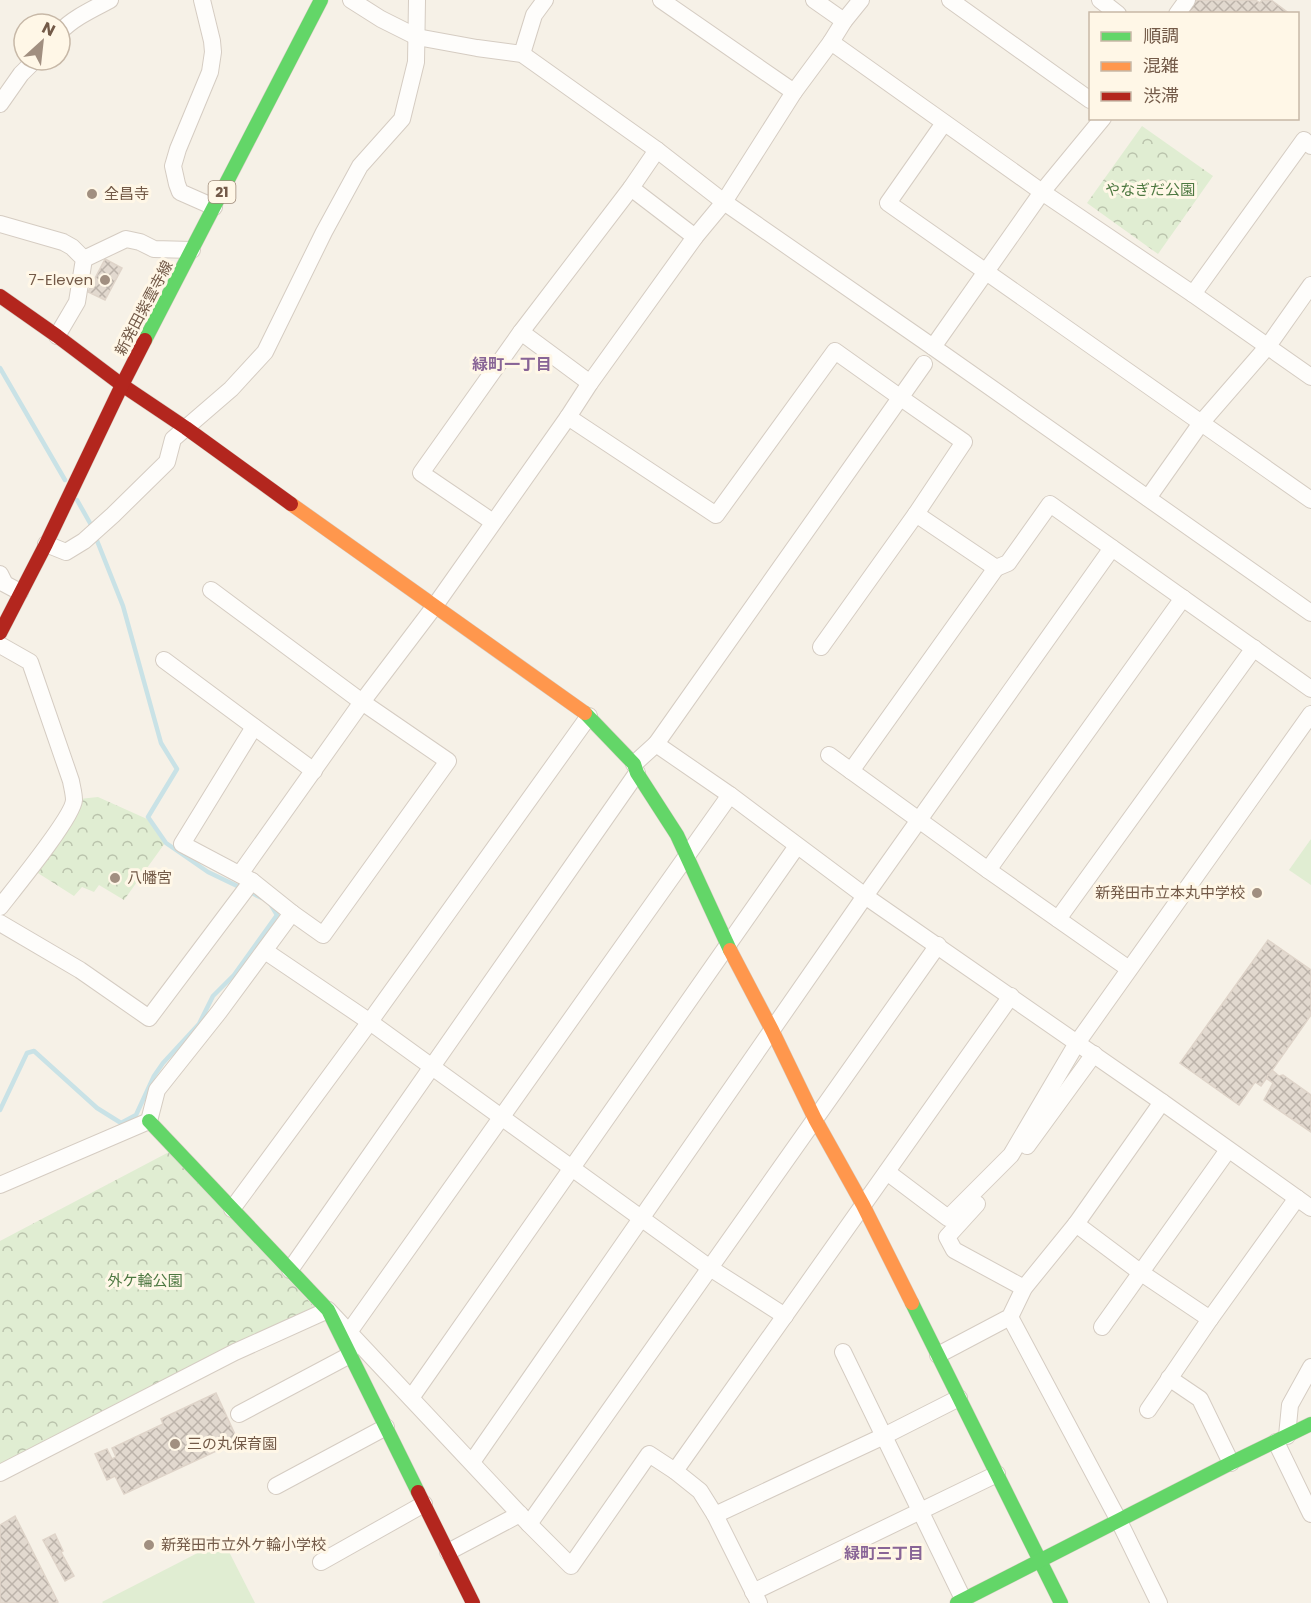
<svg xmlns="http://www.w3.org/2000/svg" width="1311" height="1603" viewBox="0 0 1311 1603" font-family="Poppins,'Noto Sans JP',sans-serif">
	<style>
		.grass { fill: #e0edd2 }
		.forest { fill: url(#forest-crowns) }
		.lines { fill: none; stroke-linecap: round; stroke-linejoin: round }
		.stream { stroke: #c9e2e6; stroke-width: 4.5 }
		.building { fill: url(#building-cross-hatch); stroke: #dfd4c9; stroke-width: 1.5 }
		.street-casing { stroke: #d5ccc2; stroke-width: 18 }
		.fast-casing { stroke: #d6cdc4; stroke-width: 15 }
		.slow-casing { stroke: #d6cdc4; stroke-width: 15 }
		.jam-casing { stroke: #d6cdc4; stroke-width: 15 }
		.street { stroke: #fefdfb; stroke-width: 16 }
		.fast { stroke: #63d668; stroke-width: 14 }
		.slow { stroke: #ff974d; stroke-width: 14 }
		.jam { stroke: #b3261e; stroke-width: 14 }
		.poi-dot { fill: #a18f80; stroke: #fff7e7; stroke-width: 2 }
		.labels { text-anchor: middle; stroke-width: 6; stroke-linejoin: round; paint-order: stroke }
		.shield { fill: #fff7e7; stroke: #9d8978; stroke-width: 1.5 }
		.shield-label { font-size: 14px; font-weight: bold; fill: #735a48 }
		.park-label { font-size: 15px; fill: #4d7841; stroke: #fff7e7 }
		.poi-label { font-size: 15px; fill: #735a48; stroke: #fff7e7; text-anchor: start }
		.street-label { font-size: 15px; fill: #735a48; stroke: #fff7e7 }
		.neighbourhood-label { font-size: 16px; font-weight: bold; fill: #886496; stroke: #fff7e7 }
	</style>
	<defs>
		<pattern id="forest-crowns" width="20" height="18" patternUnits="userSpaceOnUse" patternTransform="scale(1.5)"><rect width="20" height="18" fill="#e0edd2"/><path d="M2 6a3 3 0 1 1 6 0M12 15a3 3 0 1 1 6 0" fill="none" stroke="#bac3ac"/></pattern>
		<pattern id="building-cross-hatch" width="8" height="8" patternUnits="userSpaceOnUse" patternTransform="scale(1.5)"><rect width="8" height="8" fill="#e2d9cf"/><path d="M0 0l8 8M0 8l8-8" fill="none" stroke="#bcb3aa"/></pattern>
	</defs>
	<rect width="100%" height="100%" fill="#f6f1e7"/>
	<g class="grass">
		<path d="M1311,839V885L1289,870Z"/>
		<path d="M223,1540L255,1603H103L102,1602Z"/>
	</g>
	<g class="forest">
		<path d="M1142,126L1213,176L1158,254L1087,203Z"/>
		<path d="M98,797L147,819L165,843L124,900L99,885L94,892L82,887L74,896L30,868L79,799Z"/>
		<path d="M169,1152L319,1312L0,1466V1241Z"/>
	</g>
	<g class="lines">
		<g class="stream">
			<path d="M0,368L65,480"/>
			<path d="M77,500L90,523L123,606L161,743L177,769L148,817L166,843L208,872L262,898"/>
			<path d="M0,1110L27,1053L34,1051L97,1108L121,1123L136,1115L154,1076L163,1063L199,1024L213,996L234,975L277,915L271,905"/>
		</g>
	</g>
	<g class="building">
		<path d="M1194,0H1255L1260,3L1262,0H1271L1290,14H1185Z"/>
		<path d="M105,259L122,268L105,300L88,292Z"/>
		<path d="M1268,940L1311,970V1015L1261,1086L1255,1082L1239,1105L1180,1063Z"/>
		<path d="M1272,1070L1279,1076L1283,1075L1311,1095V1132L1264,1100L1273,1083L1266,1078Z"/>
		<path d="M216,1393L238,1441L124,1494L115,1476L107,1480L95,1454L107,1449L112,1459L116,1457L112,1448L163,1424L161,1419Z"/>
		<path d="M15,1516L58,1602L57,1603H0V1525Z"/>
		<path d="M55,1534L63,1551L61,1552L74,1576L65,1581L43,1540Z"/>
	</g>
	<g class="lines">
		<defs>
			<g id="street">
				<path d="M202,0L212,41L213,52L210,72L178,149L173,166L177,184L180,192L214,207"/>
				<path d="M351,0L381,19L417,37L477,48L522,54L657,150L724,202L933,347L1311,613"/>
				<path d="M661,0L794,92"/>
				<path d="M814,0L844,21"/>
				<path d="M950,0L1090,100"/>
				<path d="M1100,0L1118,14"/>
				<path d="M1177,14L1187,0"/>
				<path d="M60,32C73,18 93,9 110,0"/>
				<path d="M831,42L1042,192L1193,294L1311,377"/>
				<path d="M522,54L534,15L545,0"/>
				<path d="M0,104L21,74L35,60"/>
				<path d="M944,123L888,203L1311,500"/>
				<path d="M631,188L695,237"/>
				<path d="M0,224L63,242L72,247L84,259L77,302L57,336"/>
				<path d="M84,259L126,239L140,242L154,249L192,250"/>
				<path d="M1193,294L1304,140L1311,146"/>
				<path d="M521,332L590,383"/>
				<path d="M933,347L1042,192L1103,118"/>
				<path d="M568,417L716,515L835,351L901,398L964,442L916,514L821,647"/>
				<path d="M1148,498L1201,423L1268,346L1311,285"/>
				<path d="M916,514L996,568L1008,563L1050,504L1311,689"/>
				<path d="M493,522L421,473L521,332L631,188L657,150"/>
				<path d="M46,544L66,552L84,541L113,515L167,462L173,439L231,389L265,352L324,232L360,166L402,119L416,62L417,0"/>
				<path d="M0,574L5,584L20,592"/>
				<path d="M211,590L362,702L448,761L323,935L292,913L252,881L182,844L254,727"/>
				<path d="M0,645L30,662L71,781C72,787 74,794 74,800C73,817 14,889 0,907"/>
				<path d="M164,660L314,771"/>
				<path d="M656,744L924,364"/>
				<path d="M829,755L988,870L1129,969"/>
				<path d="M634,764L656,744L730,795L865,896L1162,1102L1311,1208"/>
				<path d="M851,771L996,568"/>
				<path d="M988,870L1183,598"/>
				<path d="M240,874L362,702L434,607L568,417L590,383L695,237L724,202L794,92L831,42L844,21L861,0"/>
				<path d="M1058,919L1254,648"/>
				<path d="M0,923L80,970L149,1018L252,881"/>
				<path d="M265,951L370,1022L710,1268L785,1316"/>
				<path d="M1027,1146L1094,1054"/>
				<path d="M887,1172L948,1218L1011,1155L1077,1043L1311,714"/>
				<path d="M0,1185L149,1121L157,1090L219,1012L292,913"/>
				<path d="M977,1204L947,1237L954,1250L1024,1288"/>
				<path d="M232,1209L366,1027L589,716"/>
				<path d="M1076,1224L1140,1272L1210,1319"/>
				<path d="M290,1270L637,773"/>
				<path d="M1010,1317L1119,1521L1159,1603"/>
				<path d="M1102,1327L1228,1150"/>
				<path d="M349,1332L730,795"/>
				<path d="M843,1352L965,1603"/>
				<path d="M938,1355L1010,1317L1024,1288L1076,1224L1162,1102"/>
				<path d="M1169,1378L1200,1399L1231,1463"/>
				<path d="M411,1398L797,846"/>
				<path d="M1148,1410L1210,1319L1297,1198"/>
				<path d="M239,1414L350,1355"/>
				<path d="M1287,1436L1290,1405L1311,1367"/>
				<path d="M1276,1442L1311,1514"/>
				<path d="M472,1462L865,896L1112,548"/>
				<path d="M675,1471L1011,996"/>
				<path d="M0,1473L235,1352L328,1310L529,1524L571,1566L649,1454L675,1471L700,1491L715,1515L759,1603"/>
				<path d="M276,1486L386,1427"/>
				<path d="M715,1515L884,1436L959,1398"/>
				<path d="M529,1524L938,945"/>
				<path d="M448,1552L520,1514"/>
				<path d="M321,1562L424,1504"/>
				<path d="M753,1592L997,1474"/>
			</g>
			<g id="fast">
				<path d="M145,340L321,0"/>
				<path d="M585,713L634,764L637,773L677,835L730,950"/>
				<path d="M149,1121L328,1310L418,1492"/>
				<path d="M912,1303L1061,1603"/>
				<path d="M957,1603L1231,1463L1311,1424"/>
			</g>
			<g id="slow">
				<path d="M291,504L585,713"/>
				<path d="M730,950L772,1030L815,1119L863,1205L912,1303"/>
			</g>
			<g id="jam">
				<path d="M0,296L57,336L122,385L186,428L291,504"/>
				<path d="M0,633L46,544L122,385L145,340"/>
				<path d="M418,1492L473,1603"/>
			</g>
		</defs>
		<use href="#street" class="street-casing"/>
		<use href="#fast" class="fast-casing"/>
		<use href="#slow" class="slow-casing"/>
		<use href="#jam" class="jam-casing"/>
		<use href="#street" class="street"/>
		<use href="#fast" class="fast"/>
		<use href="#slow" class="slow"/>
		<use href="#jam" class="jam"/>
	</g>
	<g class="poi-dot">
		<circle cx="92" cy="194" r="6"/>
		<circle cx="105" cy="280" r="6"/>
		<circle cx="115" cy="878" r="6"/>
		<circle cx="1257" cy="893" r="6"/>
		<circle cx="175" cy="1444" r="6"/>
		<circle cx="149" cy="1545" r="6"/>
	</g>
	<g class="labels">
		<rect class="shield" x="208.5" y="181" width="27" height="22" rx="4.5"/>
		<g class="shield-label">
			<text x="222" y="197">21</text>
		</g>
		<g class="park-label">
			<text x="1150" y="195">やなぎだ公園</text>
			<text x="145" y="1286">外ケ輪公園</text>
		</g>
		<g class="poi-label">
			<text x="104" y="199">全昌寺</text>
			<text x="93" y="285" text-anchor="end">7-Eleven</text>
			<text x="127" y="883">八幡宮</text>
			<text x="1245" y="898" text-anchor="end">新発田市立本丸中学校</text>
			<text x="187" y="1449">三の丸保育園</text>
			<text x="161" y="1550">新発田市立外ケ輪小学校</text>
		</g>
		<g class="street-label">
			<text transform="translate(144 308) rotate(-62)" y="5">新発田紫雲寺線</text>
		</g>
		<g class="neighbourhood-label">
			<text x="512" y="370">緑町一丁目</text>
			<text x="884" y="1559">緑町三丁目</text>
		</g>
	</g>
	<rect x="1089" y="12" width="210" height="108" fill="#fff7e7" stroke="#c7b8a7" stroke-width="1.5"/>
	<rect x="1101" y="32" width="30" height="9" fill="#63d668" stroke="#c7b8a7" stroke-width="1.5"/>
	<text x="1143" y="42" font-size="18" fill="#735a48">順調</text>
	<rect x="1101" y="62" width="30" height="9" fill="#ff974d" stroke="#c7b8a7" stroke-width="1.5"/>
	<text x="1143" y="72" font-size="18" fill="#735a48">混雑</text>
	<rect x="1101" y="92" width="30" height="9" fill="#b3261e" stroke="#c7b8a7" stroke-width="1.5"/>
	<text x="1143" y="102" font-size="18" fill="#735a48">渋滞</text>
	<g transform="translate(42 42) rotate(27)"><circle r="28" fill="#fff7e7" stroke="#c7b8a7" stroke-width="1.5"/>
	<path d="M0-4.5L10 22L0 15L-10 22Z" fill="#a18f80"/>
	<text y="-9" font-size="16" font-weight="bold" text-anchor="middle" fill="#735a48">N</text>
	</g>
</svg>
